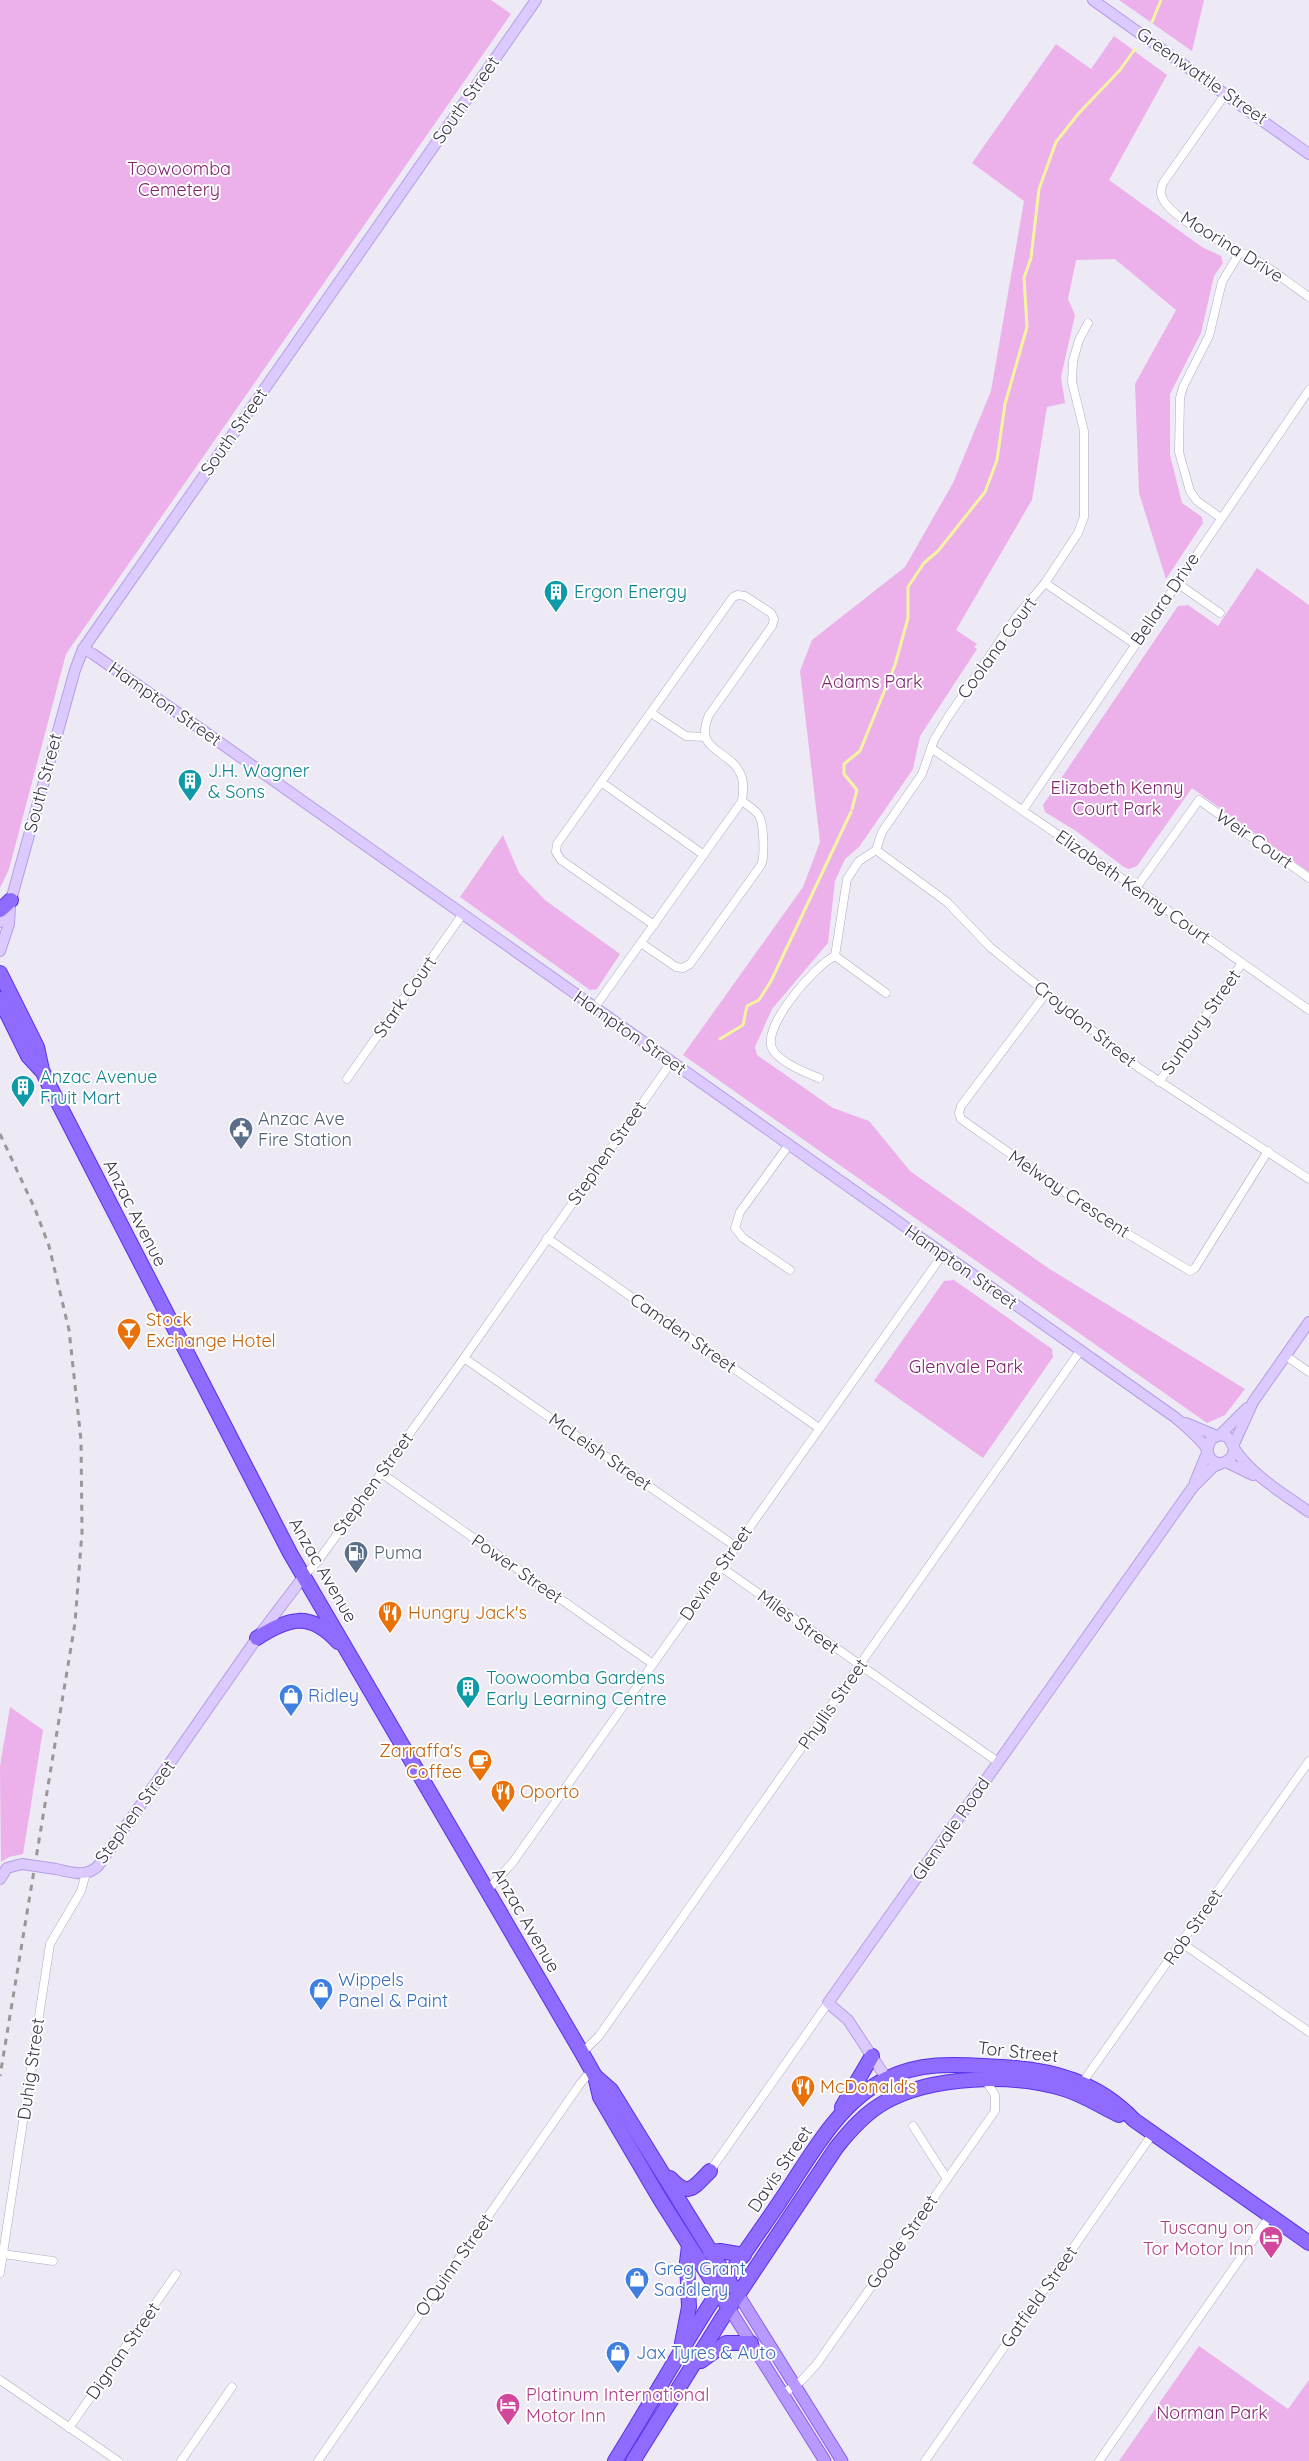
<svg xmlns="http://www.w3.org/2000/svg" width="1309" height="2461" viewBox="0 0 1309 2461" font-family="Quicksand,sans-serif">
	<style>
		.green { fill: #ecb0ea }
		.lines { fill: none; stroke-linecap: round; stroke-linejoin: round }
		.stream { stroke: #f5f4a3; stroke-width: 3 }
		.street-casing { stroke: #b0abc2; stroke-width: 9 }
		.secondary-casing { stroke: #b59ee4; stroke-width: 12 }
		.primary-casing { stroke: #8861eb; stroke-width: 13 }
		.highway-casing { stroke: #5832e7; stroke-width: 16 }
		.street { stroke: #fff; stroke-width: 8 }
		.secondary { stroke: #dccaff; stroke-width: 10 }
		.primary { stroke: #b799ff; stroke-width: 11 }
		.highway { stroke: #8f6bff; stroke-width: 14 }
		.rail { stroke: #989898; stroke-width: 3; stroke-dasharray: 6 6; stroke-linecap: butt }
		.secondary-bridge-casing { stroke: #b59ee4; stroke-width: 12; stroke-linecap: butt }
		.secondary-bridge { stroke: #dccaff; stroke-width: 10 }
		.labels { text-anchor: middle; stroke-width: 4; stroke-linejoin: round; paint-order: stroke }
		.street-label { font-size: 18px; fill: #3a374a; stroke: #fff }
		.park-label { font-size: 18px; fill: #80256e; stroke: #fff }
		.culture-label { font-size: 18px; fill: #0d838f; stroke: #fff; text-anchor: start }
		.service-label { font-size: 18px; fill: #4e5e75; stroke: #fff; text-anchor: start }
		.food-label { font-size: 18px; fill: #c56008; stroke: #fff; text-anchor: start }
		.shop-label { font-size: 18px; fill: #366cbe; stroke: #fff; text-anchor: start }
		.hotel-label { font-size: 18px; fill: #b23c85; stroke: #fff; text-anchor: end }
	</style>
	<rect width="100%" height="100%" fill="#ede9f5"/>
	<g class="green">
		<path d="M0,0H491L511,14L66,654L9,869L0,888Z"/>
		<path d="M1119,0H1204L1192,51Z"/>
		<path d="M1114,36L1167,75L1109,180L1202,247L1221,256L1223,263L1214,276L1201,333L1170,394V455L1182,503L1202,517L1203,523L1166,579L1139,493L1135,384L1176,310L1115,259L1076,260L1068,299L1075,315L1061,377L1065,403L1047,407L1032,500L956,630L977,644L974,647L977,649L920,736L913,769L859,847L845,859L835,881L828,943L772,1009L755,1047L757,1055L833,1108L869,1121L910,1171L1048,1268L1245,1389L1225,1415L1207,1423L683,1055L803,887L820,842L800,671L812,640L905,567L953,483L991,391L1024,201L972,163L1056,44L1091,69Z"/>
		<path d="M1257,568L1309,605V872L1192,788L1137,866L1129,869L1124,867L1076,831L1045,812L1043,805L1178,606L1188,605L1218,626Z"/>
		<path d="M503,835L519,873L545,900L620,954L597,989L590,990L460,897Z"/>
		<path d="M954,1280L1052,1349L1053,1357L983,1458L874,1381L944,1281Z"/>
		<path d="M10,1707L43,1730L23,1854L9,1857L1,1862L0,1766Z"/>
		<path d="M1199,2346L1288,2409L1309,2380V2461H1119Z"/>
	</g>
	<g class="lines">
		<g class="stream">
			<path d="M1152,22L1161,0"/>
			<path d="M852,809L857,790L844,774V764L860,751L895,665L908,618V587L924,563L938,551L985,492L997,460L1005,404L1027,327L1024,278L1031,258L1039,189L1056,142L1079,113L1120,70L1135,49"/>
			<path d="M720,1039L743,1025L747,1006L759,1000L771,981L851,812"/>
		</g>
		<defs>
			<g id="street">
				<path d="M1226,93L1163,183C1162,187 1160,190 1161,194C1166,220 1240,250 1261,263C1278,274 1293,286 1309,297"/>
				<path d="M1221,518L1197,501L1190,491L1179,452L1180,398L1183,387L1209,336L1222,282L1240,252"/>
				<path d="M1045,583L1135,644"/>
				<path d="M1177,583L1220,613"/>
				<path d="M651,713L686,736L705,737"/>
				<path d="M931,748L1136,888L1309,1010"/>
				<path d="M601,782L704,855"/>
				<path d="M1023,810L1309,390"/>
				<path d="M876,850L947,902L990,947L1139,1068L1309,1179"/>
				<path d="M1136,888L1199,800L1309,878"/>
				<path d="M641,943L676,967L683,968L690,964L761,865C765,857 764,821 758,814C754,809 747,805 742,801"/>
				<path d="M835,956L847,879L859,861L876,850L882,832L922,774L934,740L948,717L1017,616L1045,583L1078,533L1084,517V431L1072,382L1073,361L1079,340L1088,323"/>
				<path d="M835,956L886,993"/>
				<path d="M1047,992L961,1106L959,1113L961,1119L1106,1221L1190,1271L1195,1268L1268,1151"/>
				<path d="M595,1007L742,801C743,794 744,785 742,778C733,748 692,754 709,715L772,626L774,619L771,613L745,596L738,595L733,597L557,844L556,852L561,860L654,925"/>
				<path d="M819,1078C806,1073 780,1062 773,1050C759,1029 816,964 835,956"/>
				<path d="M347,1079L462,915"/>
				<path d="M1159,1082L1242,963"/>
				<path d="M788,1146L740,1212L735,1228L743,1238L790,1270"/>
				<path d="M547,1238L819,1428"/>
				<path d="M1286,1356L1309,1372"/>
				<path d="M464,1358L735,1546"/>
				<path d="M381,1473L653,1664"/>
				<path d="M721,1567L998,1762"/>
				<path d="M304,1576L318,1561L464,1358L672,1061"/>
				<path d="M487,1891L513,1862L943,1254"/>
				<path d="M1182,1943L1309,2032"/>
				<path d="M582,2053L599,2036L1080,1351"/>
				<path d="M1080,2086L1309,1761"/>
				<path d="M913,2126L947,2179"/>
				<path d="M710,2171L828,2003"/>
				<path d="M3,2254L53,2261"/>
				<path d="M0,2273L50,1944L81,1891L86,1873"/>
				<path d="M0,2380L118,2461"/>
				<path d="M783,2394L801,2381L816,2365L995,2111V2095L986,2081"/>
				<path d="M69,2428L176,2274"/>
				<path d="M181,2461L232,2387"/>
				<path d="M318,2461L580,2084L592,2070"/>
				<path d="M925,2461L1153,2133"/>
				<path d="M1099,2461L1270,2216"/>
			</g>
			<g id="secondary">
				<path d="M1093,0L1309,154"/>
				<path d="M83,649L93,654L188,720L1176,1418C1186,1427 1200,1438 1207,1449C1209,1453 1208,1457 1212,1460C1222,1468 1234,1459 1234,1448L1228,1437L1220,1435L1211,1439L1207,1450"/>
				<path d="M0,922L11,900L75,670L83,649L536,0"/>
				<path d="M0,951L9,924L10,906"/>
				<path d="M1186,1423L1217,1436"/>
				<path d="M1220,1435L1247,1408"/>
				<path d="M1234,1444L1253,1402L1309,1322"/>
				<path d="M1234,1448C1252,1476 1283,1493 1309,1512"/>
				<path d="M1226,1462L1253,1475"/>
				<path d="M1195,1482L1207,1453"/>
				<path d="M56,1869C70,1872 86,1878 98,1866L257,1638L304,1576"/>
				<path d="M0,1879L7,1868L22,1864"/>
				<path d="M898,2096L848,2020L828,2003L1193,1487L1213,1467L1222,1463"/>
			</g>
			<g id="primary">
				<path d="M738,2294L842,2461"/>
				<path d="M729,2308L825,2461"/>
			</g>
			<g id="highway">
				<path d="M0,910L11,900"/>
				<path d="M0,973L37,1047L42,1070L47,1081L290,1553L582,2053L595,2076L600,2097L660,2199L729,2308"/>
				<path d="M0,999L28,1056L41,1070"/>
				<path d="M257,1638C288,1618 310,1611 338,1642"/>
				<path d="M595,2076L611,2090L732,2286"/>
				<path d="M842,2107L872,2056"/>
				<path d="M670,2178C689,2198 693,2188 710,2171"/>
				<path d="M710,2252L720,2251L744,2255"/>
				<path d="M682,2343L689,2307L687,2262L689,2246"/>
				<path d="M701,2361L726,2343H751"/>
				<path d="M615,2461C647,2410 676,2357 709,2306C731,2271 756,2237 779,2203C809,2159 837,2103 886,2079C923,2060 962,2065 1001,2067C1052,2069 1098,2082 1134,2120L1309,2243"/>
				<path d="M633,2461L723,2317L836,2148C850,2130 865,2113 885,2102C931,2076 1014,2073 1064,2089C1084,2095 1100,2106 1119,2115"/>
			</g>
		</defs>
		<use href="#street" class="street-casing"/>
		<use href="#secondary" class="secondary-casing"/>
		<use href="#primary" class="primary-casing"/>
		<use href="#highway" class="highway-casing"/>
		<use href="#street" class="street"/>
		<use href="#secondary" class="secondary"/>
		<use href="#primary" class="primary"/>
		<use href="#highway" class="highway"/>
		<path class="rail" d="M0,1134L35,1209L49,1246L69,1330L81,1440L82,1532L75,1623L0,2076"/>
		<defs>
			<path id="secondary-bridge" d="M22,1864L56,1869"/>
		</defs>
		<use href="#secondary-bridge" class="secondary-bridge-casing"/>
		<use href="#secondary-bridge" class="secondary-bridge"/>
	</g>
	<defs>
		<symbol id="building-pin" viewBox="-11 -11 22 30"><path d="M0 17L-7.5 6A9.5 9.5 0 1 1 7.5 6Z" fill="#0f9aa8" stroke="#fff"/><path d="M-4-6H4V6H1V3H-1V6H-4ZM-2.5-4.3h1.7v1.8h-1.7ZM.8-4.3h1.7v1.8H.8ZM-2.5-1h1.7V.8h-1.7ZM.8-1h1.7V.8H.8Z" fill="#fff"/></symbol>
		<symbol id="civic-pin" viewBox="-11 -11 22 30"><path d="M0 17L-7.5 6A9.5 9.5 0 1 1 7.5 6Z" fill="#5c6f8a" stroke="#fff"/><path d="M-.6-6.5H3V-4.5H.6V-3L4-1V1h2V6H-6V1h2V-1L-.6-3ZM-1.2 2.5V6h2.4V2.5Z" fill="#fff"/></symbol>
		<symbol id="bar-pin" viewBox="-11 -11 22 30"><path d="M0 17L-7.5 6A9.5 9.5 0 1 1 7.5 6Z" fill="#e8710a" stroke="#fff"/><path d="M-6-5H6L.8 .8V4.5H3.5V6h-7V4.5H-.8V.8Z" fill="#fff"/></symbol>
		<symbol id="fuel-pin" viewBox="-11 -11 22 30"><path d="M0 17L-7.5 6A9.5 9.5 0 1 1 7.5 6Z" fill="#5c6f8a" stroke="#fff"/><path d="M-5.5-6h7V0h2V4h1.3V-2.5L3-4.5l.8-.8L6-3V5H2.5V1h-1V6h-7ZM-4.2-4.7v3.2H.2V-4.7Z" fill="#fff"/></symbol>
		<symbol id="restaurant-pin" viewBox="-11 -11 22 30"><path d="M0 17L-7.5 6A9.5 9.5 0 1 1 7.5 6Z" fill="#e8710a" stroke="#fff"/><path d="M-5-6h1v4h1v-4h1v4h1v-4h1v5L-1.5 .5V6h-2V.5L-5-1ZM5-6V6H3V1.5H1.5Q1.5-4 5-6Z" fill="#fff"/></symbol>
		<symbol id="shop-pin" viewBox="-11 -11 22 30"><path d="M0 17L-7.5 6A9.5 9.5 0 1 1 7.5 6Z" fill="#3f7fe0" stroke="#fff"/><path d="M-5-2.5h2.3a2.7 3.5 0 0 1 5.4 0H5L5.5 6h-11ZM-1.5-2.5h3a1.5 2.3 0 0 0-3 0Z" fill="#fff"/></symbol>
		<symbol id="cafe-pin" viewBox="-11 -11 22 30"><path d="M0 17L-7.5 6A9.5 9.5 0 1 1 7.5 6Z" fill="#e8710a" stroke="#fff"/><path d="M-5.5-4.5H6V0H3Q3 3.5 0 3.5H-2.5Q-5.5 3.5-5.5 0ZM3-3.2v2h1.7v-2ZM-6 4.5H4V6H-6Z" fill="#fff"/></symbol>
		<symbol id="hotel-pin" viewBox="-11 -11 22 30"><path d="M0 17L-7.5 6A9.5 9.5 0 1 1 7.5 6Z" fill="#d1479c" stroke="#fff"/><path d="M-6-4.5h1.5V1H6V5H4.5V3h-9V5H-6ZM-4 0a1.8 1.8 0 1 1 3.6 0ZM.5 0V-2.5h3Q6-2.5 6 0Z" fill="#fff"/></symbol>
	</defs>
	<g fill-rule="evenodd">
		<use href="#building-pin" x="542" y="578" width="28" height="38"/>
		<use href="#building-pin" x="176" y="767" width="28" height="38"/>
		<use href="#building-pin" x="9" y="1073" width="28" height="38"/>
		<use href="#civic-pin" x="227" y="1115" width="28" height="38"/>
		<use href="#bar-pin" x="115" y="1316" width="28" height="38"/>
		<use href="#fuel-pin" x="342" y="1539" width="28" height="38"/>
		<use href="#restaurant-pin" x="376" y="1599" width="28" height="38"/>
		<use href="#building-pin" x="454" y="1674" width="28" height="38"/>
		<use href="#shop-pin" x="277" y="1682" width="28" height="38"/>
		<use href="#cafe-pin" x="466" y="1747" width="28" height="38"/>
		<use href="#restaurant-pin" x="489" y="1778" width="28" height="38"/>
		<use href="#shop-pin" x="307" y="1976" width="28" height="38"/>
		<use href="#restaurant-pin" x="789" y="2073" width="28" height="38"/>
		<use href="#hotel-pin" x="1257" y="2224" width="28" height="38"/>
		<use href="#shop-pin" x="623" y="2265" width="28" height="38"/>
		<use href="#shop-pin" x="604" y="2339" width="28" height="38"/>
		<use href="#hotel-pin" x="494" y="2391" width="28" height="38"/>
	</g>
	<g class="labels">
		<g class="street-label">
			<text transform="translate(1202 76) rotate(35)" y="6">Greenwattle Street</text>
			<text transform="translate(466 100) rotate(-55)" y="6">South Street</text>
			<text transform="translate(1232 247) rotate(32)" y="6">Moorina Drive</text>
			<text transform="translate(234 432) rotate(-55)" y="6">South Street</text>
			<text transform="translate(1165 599) rotate(-56)" y="6">Bellara Drive</text>
			<text transform="translate(997 648) rotate(-54)" y="6">Coolana Court</text>
			<text transform="translate(165 704) rotate(35)" y="6">Hampton Street</text>
			<text transform="translate(43 783) rotate(-75)" y="6">South Street</text>
			<text transform="translate(1254 839) rotate(35)" y="6">Weir Court</text>
			<text transform="translate(1133 887) rotate(35)" y="6">Elizabeth Kenny Court</text>
			<text transform="translate(405 997) rotate(-55)" y="6">Stark Court</text>
			<text transform="translate(1201 1022) rotate(-55)" y="6">Sunbury Street</text>
			<text transform="translate(1085 1024) rotate(39)" y="6">Croydon Street</text>
			<text transform="translate(630 1033) rotate(35)" y="6">Hampton Street</text>
			<text transform="translate(607 1153) rotate(-55)" y="6">Stephen Street</text>
			<text transform="translate(1069 1194) rotate(34)" y="6">Melway Crescent</text>
			<text transform="translate(135 1213) rotate(63)" y="6">Anzac Avenue</text>
			<text transform="translate(961 1267) rotate(35)" y="6">Hampton Street</text>
			<text transform="translate(683 1333) rotate(35)" y="6">Camden Street</text>
			<text transform="translate(600 1452) rotate(35)" y="6">McLeish Street</text>
			<text transform="translate(373 1484) rotate(-54)" y="6">Stephen Street</text>
			<text transform="translate(517 1569) rotate(35)" y="6">Power Street</text>
			<text transform="translate(323 1570) rotate(60)" y="6">Anzac Avenue</text>
			<text transform="translate(716 1573) rotate(-55)" y="6">Devine Street</text>
			<text transform="translate(798 1622) rotate(36)" y="6">Miles Street</text>
			<text transform="translate(833 1704) rotate(-55)" y="6">Phyllis Street</text>
			<text transform="translate(135 1812) rotate(-54)" y="6">Stephen Street</text>
			<text transform="translate(951 1829) rotate(-55)" y="6">Glenvale Road</text>
			<text transform="translate(526 1920) rotate(60)" y="6">Anzac Avenue</text>
			<text transform="translate(1193 1927) rotate(-55)" y="6">Rob Street</text>
			<text transform="translate(1018 2052) rotate(6)" y="6">Tor Street</text>
			<text transform="translate(31 2069) rotate(-82)" y="6">Duhig Street</text>
			<text transform="translate(780 2169) rotate(-56)" y="6">Davis Street</text>
			<text transform="translate(902 2242) rotate(-55)" y="6">Goode Street</text>
			<text transform="translate(454 2265) rotate(-55)" y="6">O'Quinn Street</text>
			<text transform="translate(1039 2297) rotate(-55)" y="6">Gatfield Street</text>
			<text transform="translate(123 2351) rotate(-55)" y="6">Dignan Street</text>
		</g>
		<g class="park-label">
			<text x="179" y="175">Toowoomba<tspan x="179" dy="21">Cemetery</tspan></text>
			<text x="872" y="688">Adams Park</text>
			<text x="1117" y="794">Elizabeth Kenny<tspan x="1117" dy="21">Court Park</tspan></text>
			<text x="966" y="1373">Glenvale Park</text>
			<text x="1212" y="2419">Norman Park</text>
		</g>
		<g class="culture-label">
			<text x="574" y="598">Ergon Energy</text>
			<text x="208" y="777">J.H. Wagner<tspan x="208" dy="21">&amp; Sons</tspan></text>
			<text x="40" y="1083">Anzac Avenue<tspan x="40" dy="21">Fruit Mart</tspan></text>
			<text x="486" y="1684">Toowoomba Gardens<tspan x="486" dy="21">Early Learning Centre</tspan></text>
		</g>
		<g class="service-label">
			<text x="258" y="1125">Anzac Ave<tspan x="258" dy="21">Fire Station</tspan></text>
			<text x="374" y="1559">Puma</text>
		</g>
		<g class="food-label">
			<text x="146" y="1326">Stock<tspan x="146" dy="21">Exchange Hotel</tspan></text>
			<text x="408" y="1619">Hungry Jack's</text>
			<text x="462" y="1757" text-anchor="end">Zarraffa's<tspan x="462" dy="21">Coffee</tspan></text>
			<text x="520" y="1798">Oporto</text>
			<text x="820" y="2093">McDonald's</text>
		</g>
		<g class="shop-label">
			<text x="308" y="1702">Ridley</text>
			<text x="338" y="1986">Wippels<tspan x="338" dy="21">Panel &amp; Paint</tspan></text>
			<text x="654" y="2275">Greg Grant<tspan x="654" dy="21">Saddlery</tspan></text>
			<text x="636" y="2359">Jax Tyres &amp; Auto</text>
		</g>
		<g class="hotel-label">
			<text x="1254" y="2234">Tuscany on<tspan x="1254" dy="21">Tor Motor Inn</tspan></text>
			<text x="526" y="2401" text-anchor="start">Platinum International<tspan x="526" dy="21">Motor Inn</tspan></text>
		</g>
	</g>
</svg>
